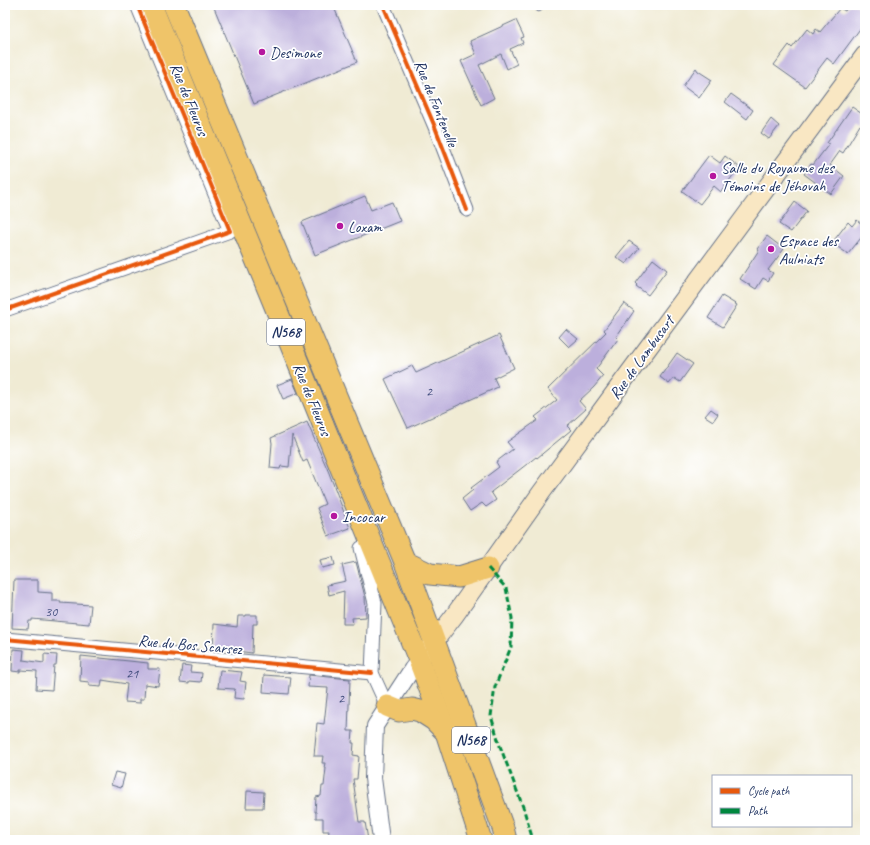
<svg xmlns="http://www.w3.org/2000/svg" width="870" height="845" viewBox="0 0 870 845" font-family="Caveat,sans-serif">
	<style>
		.building { fill: #bcafdc }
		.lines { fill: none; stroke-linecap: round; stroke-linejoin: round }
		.service-casing { stroke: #667187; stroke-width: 8 }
		.minor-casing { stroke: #667187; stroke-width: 15 }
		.tertiary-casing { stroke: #667187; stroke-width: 18 }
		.secondary-casing { stroke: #667187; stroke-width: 20 }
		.trunk-casing { stroke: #667187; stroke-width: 23 }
		.service { stroke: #fff; stroke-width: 6 }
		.minor { stroke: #fff; stroke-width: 13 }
		.tertiary { stroke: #fff; stroke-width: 16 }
		.secondary { stroke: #f9e7c3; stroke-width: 18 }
		.trunk { stroke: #efc469; stroke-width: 21 }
		.quiet { stroke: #00873e; stroke-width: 3; stroke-dasharray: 6 3; stroke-linecap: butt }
		.cycleway-casing { stroke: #fff; stroke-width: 6 }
		.cycleway { stroke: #e8590c; stroke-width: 4 }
		.poi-dot { fill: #b5179e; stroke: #fff; stroke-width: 1.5 }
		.labels { text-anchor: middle; stroke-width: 3.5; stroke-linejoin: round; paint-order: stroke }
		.number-label { font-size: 14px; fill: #434f7e }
		.shield { fill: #fff; stroke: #5f6d8e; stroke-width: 1 }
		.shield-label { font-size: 15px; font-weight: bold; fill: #1b2f5e }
		.poi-label { font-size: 16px; fill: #1b2f5e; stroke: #fff; text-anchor: start }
		.street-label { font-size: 16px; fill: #1b2f5e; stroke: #fff }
	</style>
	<rect width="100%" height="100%" fill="#fff"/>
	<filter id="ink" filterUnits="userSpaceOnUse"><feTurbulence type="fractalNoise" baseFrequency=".025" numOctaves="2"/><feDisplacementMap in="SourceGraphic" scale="8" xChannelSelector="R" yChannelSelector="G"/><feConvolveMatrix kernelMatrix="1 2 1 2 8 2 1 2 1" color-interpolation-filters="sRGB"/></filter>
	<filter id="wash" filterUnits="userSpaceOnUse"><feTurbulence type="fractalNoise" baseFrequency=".012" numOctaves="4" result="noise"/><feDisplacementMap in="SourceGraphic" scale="16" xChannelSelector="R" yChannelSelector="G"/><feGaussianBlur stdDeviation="0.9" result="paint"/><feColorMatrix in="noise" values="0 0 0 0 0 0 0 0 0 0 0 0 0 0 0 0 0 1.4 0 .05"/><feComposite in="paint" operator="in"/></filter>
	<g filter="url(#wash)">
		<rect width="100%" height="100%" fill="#f0ebd4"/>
		<g id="blocks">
			<g class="building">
				<path d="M213,5H333L357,62L254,104Z"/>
				<path d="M849,5H855L865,10V22L834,64L827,58L805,87L774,65L789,45L792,48L807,29L813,34L816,29L820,32L840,8L845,11Z"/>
				<path d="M516,20L524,37L521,38L523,43L510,49L517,64L507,69L501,54L479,65L494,98L481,105L461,61L476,54L470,41Z"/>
				<path d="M696,68L698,71L712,80L699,98L683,86Z"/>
				<path d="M731,94L753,110L747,119L725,102Z"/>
				<path d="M852,107L865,116V128L860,125L843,153L840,151L830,165L844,176L831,194L804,174L811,164L813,165L829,144L827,143Z"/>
				<path d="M771,119L779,126L769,139L761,133Z"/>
				<path d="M709,155L720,163L725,156L739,167L721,192L714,186L700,204L682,191Z"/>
				<path d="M365,196L371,210L392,202L400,221L315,255L302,222Z"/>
				<path d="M795,202L807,211L791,232L779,224Z"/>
				<path d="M857,220L865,227V233L848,254L832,243L848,222L852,226Z"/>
				<path d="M767,236L784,249L768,270L773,273L768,281L763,278L756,289L740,279L759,250L757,249Z"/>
				<path d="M629,241L639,248L626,264L616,257Z"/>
				<path d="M653,259L667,270L648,295L636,286L637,285L635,283Z"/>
				<path d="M722,296L737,305L723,327L708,318Z"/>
				<path d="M624,303L634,311L616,337L618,339L596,369L603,376L594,387L579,401L586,409L567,426L571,430L537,458L536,457L491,492L496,500L486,507L482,503L470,511L462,499L473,490L471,488L499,467L496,462L513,449L507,442L538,420L535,417L557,400L548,389L606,332L604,330Z"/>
				<path d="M566,329L578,339L569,347L559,337Z"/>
				<path d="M499,335L514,368L494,378L498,387L408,428L385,379L412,366L416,373Z"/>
				<path d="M677,353L693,364L680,382L674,378L669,384L660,377Z"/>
				<path d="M292,379L298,393L283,399L277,385Z"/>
				<path d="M711,409L718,414L713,421L705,416Z"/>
				<path d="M307,422L329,473L350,528L328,536L317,508L325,504L307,460L303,462L292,435L289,467L281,466L280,469L270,468L272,443L271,438Z"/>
				<path d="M333,557L335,565L322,568L320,560Z"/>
				<path d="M356,562L365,597L366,617L352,618L353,624H343L344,591L329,595L327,585L346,581L342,565Z"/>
				<path d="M14,580H38V592L52,593V601H61L60,603L91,605L89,624L32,619V621H29L28,629L12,628Z"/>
				<path d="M246,615H257V624H253L252,653L213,648L214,624L237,627L238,616H246Z"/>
				<path d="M13,649L24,650L23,660L44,663V654L57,655L56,665H54L52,690L36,689L37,671L20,670V672L12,671Z"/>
				<path d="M81,656L148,663V669H160L158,686L145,684L144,699H140V703L125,702L127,684L102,680L101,687L89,686V682L80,681Z"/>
				<path d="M182,665L191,666L190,672L202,673L201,682L189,681V683L180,682Z"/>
				<path d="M220,670L242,672L240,681L246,682L244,699L234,698L235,689L218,688Z"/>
				<path d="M264,675L291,677L289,694L263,692Z"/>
				<path d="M309,675L350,679L348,731H353L352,743H354L353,755L359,756L357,779H353L359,822H365L368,840H331V839H328L329,831H323V818H316V812H315L316,797L321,796L322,786H324L326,768H324L325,763H322L323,756H314L317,723L324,724L328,688L308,687Z"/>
				<path d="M115,772L125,774L121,788L111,785Z"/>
				<path d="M247,791L264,792L263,808H246Z"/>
			</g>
		</g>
	</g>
	<g filter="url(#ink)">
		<use href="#blocks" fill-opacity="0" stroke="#667187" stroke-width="1"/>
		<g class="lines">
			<defs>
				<path id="service" d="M537,5L539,8"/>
				<g id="minor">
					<path d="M383,5L435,127L467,210"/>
					<path d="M5,310L230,231L137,5"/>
					<path d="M361,548L375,603L372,673L387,706"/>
					<path d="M5,639L372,673"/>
				</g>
				<path id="tertiary" d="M381,840L373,778L375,726L412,669L419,660"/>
				<path id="secondary" d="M427,651L454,616L541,493L627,376L865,55"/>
				<g id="trunk">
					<path d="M151,5L275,306L419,660L446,732L481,840"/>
					<path d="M174,5L405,562L503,828L506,840"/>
					<path d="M405,562L430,574L459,577L488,568"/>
					<path d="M387,706L399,711L412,709L420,711L434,720L445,731"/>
				</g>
			</defs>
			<use href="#service" class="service-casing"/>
			<use href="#minor" class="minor-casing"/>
			<use href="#tertiary" class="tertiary-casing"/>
			<use href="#secondary" class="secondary-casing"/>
			<use href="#trunk" class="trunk-casing"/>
			<use href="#service" class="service"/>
			<use href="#minor" class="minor"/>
			<use href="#tertiary" class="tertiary"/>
			<use href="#secondary" class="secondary"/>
			<use href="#trunk" class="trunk"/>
			<path class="quiet" d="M488,568L506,588L512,618L511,647L495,687L491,716L500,746L523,807L533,840"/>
			<defs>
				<g id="cycleway">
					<path d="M383,5L435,127L467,210"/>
					<path d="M5,310L230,231L137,5"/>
					<path d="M5,639L372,673"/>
				</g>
			</defs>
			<use href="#cycleway" class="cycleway-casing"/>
			<use href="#cycleway" class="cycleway"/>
		</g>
	</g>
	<g class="poi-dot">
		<circle cx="262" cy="52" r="4"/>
		<circle cx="713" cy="176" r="4"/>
		<circle cx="340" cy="226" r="4"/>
		<circle cx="771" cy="249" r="4"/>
		<circle cx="334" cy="516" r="4"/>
	</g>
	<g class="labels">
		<g class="number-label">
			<text x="429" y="396">2</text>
			<text x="51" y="616">30</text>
			<text x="132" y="678">21</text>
			<text x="341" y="703">2</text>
		</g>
		<g class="shield">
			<rect x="267" y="319" width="38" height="26" rx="3"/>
			<rect x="452" y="727" width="38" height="26" rx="3"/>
		</g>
		<g class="shield-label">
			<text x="286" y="337">N568</text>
			<text x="471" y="745">N568</text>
		</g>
		<g class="poi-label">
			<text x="270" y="58">Desimone</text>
			<text x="721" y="173">Salle du Royaume des<tspan x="721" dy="18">Témoins de Jéhovah</tspan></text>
			<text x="348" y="232">Loxam</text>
			<text x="779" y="246">Espace des<tspan x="779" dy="18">Aulniats</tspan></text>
			<text x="342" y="522">Incocar</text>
		</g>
		<g class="street-label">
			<text transform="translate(190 99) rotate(68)" y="6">Rue de Fleurus</text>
			<text transform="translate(437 103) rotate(68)" y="6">Rue de Fontenelle</text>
			<text transform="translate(641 357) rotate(-54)" y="6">Rue de Lambusart</text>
			<text transform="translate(313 399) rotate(68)" y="6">Rue de Fleurus</text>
			<text transform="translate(190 644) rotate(5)" y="6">Rue du Bos Scarsez</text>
		</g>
	</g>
	<rect width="870" height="845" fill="none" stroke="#fff" stroke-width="20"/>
	<rect x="712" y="775" width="140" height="52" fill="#ffffff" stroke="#a4acbf"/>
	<rect x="720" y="788" width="20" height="6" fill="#e8590c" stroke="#a4acbf"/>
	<text x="748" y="795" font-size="12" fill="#1b2f5e">Cycle path</text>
	<rect x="720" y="808" width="20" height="6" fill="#00873e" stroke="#a4acbf"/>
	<text x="748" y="815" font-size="12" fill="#1b2f5e">Path</text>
</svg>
